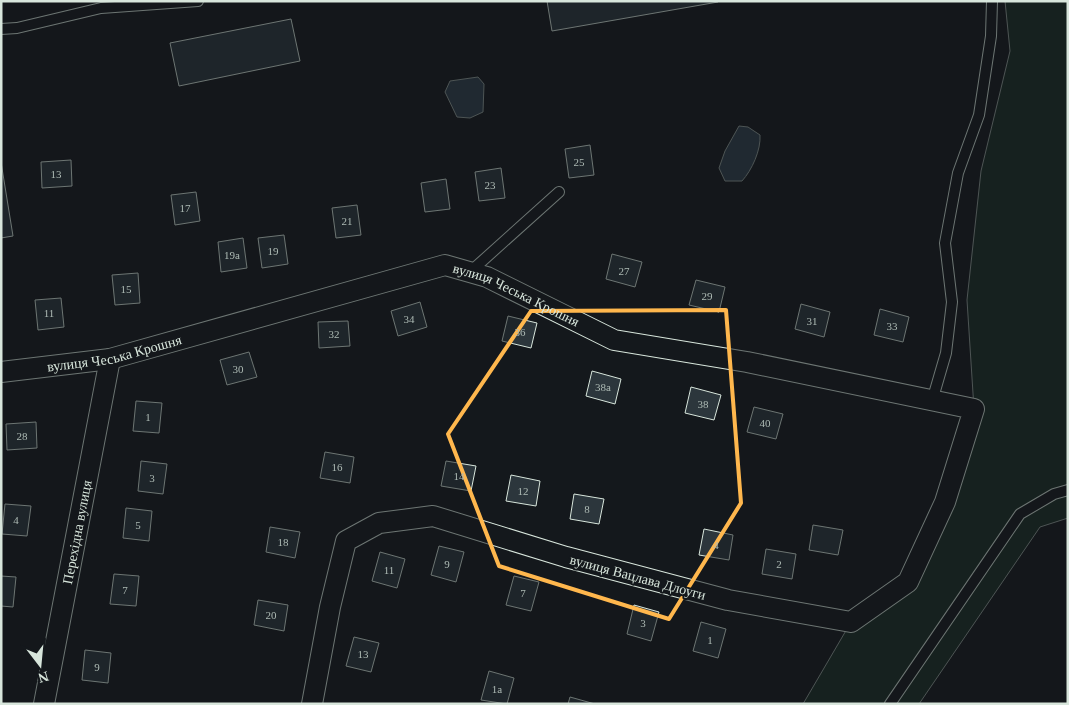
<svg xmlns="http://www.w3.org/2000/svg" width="1069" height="705" viewBox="0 0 1069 705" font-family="'Times New Roman',serif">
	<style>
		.green { fill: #1a2d24; stroke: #939e99 }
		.water { fill: #2f3f4d; stroke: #939e99 }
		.building { fill: #2c363c; stroke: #d8e6dc }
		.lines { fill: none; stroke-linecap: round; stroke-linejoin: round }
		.service-casing { stroke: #d8e6dc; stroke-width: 12 }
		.minor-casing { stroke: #d8e6dc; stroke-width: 22 }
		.service { stroke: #14181c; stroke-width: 10 }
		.minor { stroke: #14181c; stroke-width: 20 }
		.marked { fill: none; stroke: #ffb74d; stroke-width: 4; stroke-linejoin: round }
		.labels { text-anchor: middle; stroke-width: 4; stroke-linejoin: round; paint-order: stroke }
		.number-label { font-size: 11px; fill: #adbab4 }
		.street-label { font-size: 14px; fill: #d8e6dc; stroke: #14181c }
	</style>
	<rect width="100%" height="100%" fill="#14181c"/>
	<path class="green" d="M1005,1H1068V518L1040,527L919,704H803L851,622L908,582L974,409L967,300L981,171L1010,51Z"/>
	<g class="water">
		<path d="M478,77L484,84L483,112L470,118L457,117L445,92L450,81Z"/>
		<path d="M739,126L748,127L760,135C761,150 752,170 742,181H725L719,168L725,151Z"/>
	</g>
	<g class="building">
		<path d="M547,1H718V2L552,31Z"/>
		<path d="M291,19L300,61L179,86L170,43Z"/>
		<path d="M590,145L594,175L569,178L565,149Z"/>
		<path d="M71,160L72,186L42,188L41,162Z"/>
		<path d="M1,162L13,236L1,238Z"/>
		<path d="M501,168L505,198L479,201L475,172Z"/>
		<path d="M446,179L450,209L425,212L421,183Z"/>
		<path d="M196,192L200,221L175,225L171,195Z"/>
		<path d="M357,205L361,235L336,238L332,208Z"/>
		<path d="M284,235L288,264L262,268L258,238Z"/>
		<path d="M243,238L247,268L221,272L218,242Z"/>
		<path d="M612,254L642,262L635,287L606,279Z"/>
		<path d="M138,273L140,303L115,305L112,275Z"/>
		<path d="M696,280L725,287L719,312L689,305Z"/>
		<path d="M61,298L64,327L38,330L35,300Z"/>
		<path d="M420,302L427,327L398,336L391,311Z"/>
		<path d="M801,304L830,312L824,337L795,329Z"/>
		<path d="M880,309L909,317L903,342L874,335Z"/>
		<path d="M508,316L537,323L531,348L502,341Z"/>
		<path d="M348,321L350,346L319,348L318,322Z"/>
		<path d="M249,352L257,377L227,385L220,360Z"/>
		<path d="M592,371L621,379L615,404L586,396Z"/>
		<path d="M691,387L721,395L714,420L685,413Z"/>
		<path d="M136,401L162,403L159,433L133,431Z"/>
		<path d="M754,407L783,414L776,439L747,432Z"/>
		<path d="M36,422L37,448L7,450L6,424Z"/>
		<path d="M325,452L354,457L350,483L320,478Z"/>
		<path d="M141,461L167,464L163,494L138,491Z"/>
		<path d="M446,461L476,466L471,491L441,486Z"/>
		<path d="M511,475L540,481L536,506L506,501Z"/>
		<path d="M574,494L604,499L599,524L570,519Z"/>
		<path d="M5,504L31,506L27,536L2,534Z"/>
		<path d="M126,508L152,511L149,541L123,538Z"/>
		<path d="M813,525L843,530L838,555L809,550Z"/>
		<path d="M270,527L300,532L295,558L266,552Z"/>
		<path d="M704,529L733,535L729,560L699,555Z"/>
		<path d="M439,546L464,552L456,582L431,575Z"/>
		<path d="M766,549L796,554L792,579L762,574Z"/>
		<path d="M380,552L405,559L397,588L372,581Z"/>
		<path d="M114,574L139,576L136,606L110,604Z"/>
		<path d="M1,576L16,577L13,607L1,606Z"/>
		<path d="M514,576L539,582L531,611L506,605Z"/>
		<path d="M258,600L288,605L284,631L254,625Z"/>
		<path d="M634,605L659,612L651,641L627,634Z"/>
		<path d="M701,622L726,629L718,658L693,651Z"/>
		<path d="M354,637L379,643L371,672L346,666Z"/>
		<path d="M85,650L111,653L108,683L82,680Z"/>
		<path d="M489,671L514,678L507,704L481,700Z"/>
		<path d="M570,697L595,704H568Z"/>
	</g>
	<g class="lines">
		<defs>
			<g id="service">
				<path d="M1,29L17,28L101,8L198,1"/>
				<path d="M470,272L559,192"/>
				<path d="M932,401L946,353L952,302L945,243L958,173L979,115L991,36L992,1"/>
				<path d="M890,704L1020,514L1054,494L1068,490"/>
			</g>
			<g id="minor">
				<path id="s1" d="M1,372L110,359L445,265L487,277L614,340L747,362L974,409L945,502L908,582L851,622L728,600L566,557L433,516L379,523L346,541L330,607L312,704"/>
				<path id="s2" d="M44,704L110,359"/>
			</g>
		</defs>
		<use href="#service" class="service-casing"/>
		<use href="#minor" class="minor-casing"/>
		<use href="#service" class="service"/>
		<use href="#minor" class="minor"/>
	</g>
	<path d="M0 0H1069V705H0ZM726,310L741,503L669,619L499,566L448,434L531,311Z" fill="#14181c" fill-opacity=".55" fill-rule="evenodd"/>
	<path class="marked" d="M726,310L741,503L669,619L499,566L448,434L531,311Z"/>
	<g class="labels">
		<g class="number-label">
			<text x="579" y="166">25</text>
			<text x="56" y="178">13</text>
			<text x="490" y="189">23</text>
			<text x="185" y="212">17</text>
			<text x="347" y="225">21</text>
			<text x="273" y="255">19</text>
			<text x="232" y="259">19а</text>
			<text x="624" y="275">27</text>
			<text x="126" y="293">15</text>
			<text x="707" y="300">29</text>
			<text x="49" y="317">11</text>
			<text x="409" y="323">34</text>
			<text x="812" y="325">31</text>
			<text x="892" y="330">33</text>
			<text x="520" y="336">36</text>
			<text x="334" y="338">32</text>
			<text x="238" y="373">30</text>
			<text x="603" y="391">38а</text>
			<text x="703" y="408">38</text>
			<text x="148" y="421">1</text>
			<text x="765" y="427">40</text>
			<text x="22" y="440">28</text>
			<text x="337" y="471">16</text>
			<text x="459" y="480">14</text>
			<text x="152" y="482">3</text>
			<text x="523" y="495">12</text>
			<text x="587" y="513">8</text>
			<text x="16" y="524">4</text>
			<text x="138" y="529">5</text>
			<text x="283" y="546">18</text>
			<text x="716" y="549">4</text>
			<text x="447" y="568">9</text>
			<text x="779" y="568">2</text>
			<text x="389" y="574">11</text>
			<text x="125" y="594">7</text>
			<text x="523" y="597">7</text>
			<text x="271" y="619">20</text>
			<text x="643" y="627">3</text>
			<text x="710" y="644">1</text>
			<text x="363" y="658">13</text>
			<text x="97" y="671">9</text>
			<text x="497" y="693">1а</text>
		</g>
		<g class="street-label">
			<text dy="5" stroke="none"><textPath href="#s1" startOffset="535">вулиця Чеська Крошня</textPath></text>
			<text dy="5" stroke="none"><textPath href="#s1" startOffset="115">вулиця Чеська Крошня</textPath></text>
			<text dy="5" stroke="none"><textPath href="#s2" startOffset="175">Перехідна вулиця</textPath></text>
			<text transform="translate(638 577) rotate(15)" y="5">вулиця Вацлава Длоуги</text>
		</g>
	</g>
	<rect width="1069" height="705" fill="none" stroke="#d8e6dc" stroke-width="5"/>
	<g transform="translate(40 665) rotate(164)" stroke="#14181c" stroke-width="4" paint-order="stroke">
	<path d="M0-4L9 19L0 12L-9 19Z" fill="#d8e6dc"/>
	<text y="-8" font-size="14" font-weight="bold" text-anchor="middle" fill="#d8e6dc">N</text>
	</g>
</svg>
